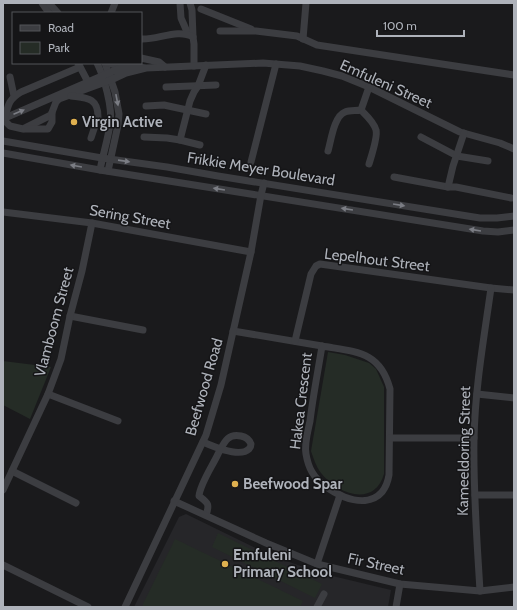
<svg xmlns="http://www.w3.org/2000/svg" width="517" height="610" viewBox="0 0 517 610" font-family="Cabin,sans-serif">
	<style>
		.built { fill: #262629 }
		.green { fill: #252c26 }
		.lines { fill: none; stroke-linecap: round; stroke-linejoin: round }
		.minor { stroke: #3c3d41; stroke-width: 7 }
		.oneway { fill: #7b7d84 }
		.poi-dot { fill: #dfb04f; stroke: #151517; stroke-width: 1.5 }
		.labels { text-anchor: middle; stroke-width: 3; stroke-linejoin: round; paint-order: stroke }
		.street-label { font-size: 15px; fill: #aeb2ba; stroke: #151517 }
		.poi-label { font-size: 15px; font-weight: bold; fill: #aeb2ba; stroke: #151517; text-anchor: start }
	</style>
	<rect width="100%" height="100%" fill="#1a1a1c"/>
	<path class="built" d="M186,514L270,555L320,573L391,590L388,607H134L179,517Z"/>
	<g class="green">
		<path d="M328,352L345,355L369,363L376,369L384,387V474C374,508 337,494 321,473C316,466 314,460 311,451Z"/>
		<path d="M3,361L51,367L30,419L3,405Z"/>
		<path d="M218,533L322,584L315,598L212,547Z"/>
		<path d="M175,539L303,601L300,607H143V604Z"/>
	</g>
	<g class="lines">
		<g class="minor">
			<path d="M42,3L49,13"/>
			<path d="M49,3L58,13"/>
			<path d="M180,3L181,18L188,34"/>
			<path d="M190,3L192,10L193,37L194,44V66"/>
			<path d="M201,9L251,29"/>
			<path d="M111,13L115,3"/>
			<path d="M220,31H256L297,36L317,45L514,75"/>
			<path d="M141,39C158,40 178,28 193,37"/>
			<path d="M303,39L306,3"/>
			<path d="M141,58L159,62L165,67"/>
			<path d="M78,63L88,82"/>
			<path d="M97,63C104,77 113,108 110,124C108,139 103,154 100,170"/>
			<path d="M105,63L115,92L119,114L118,125L108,171"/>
			<path d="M107,63L124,67"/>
			<path d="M146,68L126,73L111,80L59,99L56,102L51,115L23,129L10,126L5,121V118L118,69L126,67L132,66L146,68L263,63L300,66L323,71L342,76L369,87L460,132L500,143L514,149"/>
			<path d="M10,77L14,96"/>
			<path d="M166,87L216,85"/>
			<path d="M71,96C86,98 98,97 98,117L91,138"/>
			<path d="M146,106L164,105L173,107L206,114"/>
			<path d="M361,110C366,115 374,122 376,130C378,137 371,157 369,164"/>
			<path d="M5,118C8,105 9,99 21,92L80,67"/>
			<path d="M25,129H48L52,122V113"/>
			<path d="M144,137L167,138L180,140L200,145"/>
			<path d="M421,137L457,156L488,161"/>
			<path d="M180,140L190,101L194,92L198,86L206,65"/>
			<path d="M3,141L102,158L167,167L218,176L480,218H497L514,216"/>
			<path d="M328,151C331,141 334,116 345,112C350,110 356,111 361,110L369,87"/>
			<path d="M3,153L100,170L483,231L498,232L514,230"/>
			<path d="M251,162L276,64"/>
			<path d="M394,177L448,187H456L511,198"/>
			<path d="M448,187L453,166L464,133"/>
			<path d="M3,212L92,223L251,252"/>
			<path d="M70,316L143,330"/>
			<path d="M233,331L322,346"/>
			<path d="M295,341L311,274L316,266L320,264L491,288L514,290"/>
			<path d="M322,346C356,352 380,351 390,389L389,475C388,481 386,487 382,492C364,513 323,491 312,472C309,467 307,460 306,454C304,444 308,431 310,421C313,396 318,371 322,346Z"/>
			<path d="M48,394L118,421"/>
			<path d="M477,394L514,398"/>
			<path d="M390,438H474"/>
			<path d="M203,442C212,446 240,458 249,449C250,448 251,446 251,444C249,439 246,437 241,436C227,433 224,443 218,454C213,465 200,484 199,496C208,503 210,504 206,515"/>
			<path d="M12,471L76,503"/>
			<path d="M3,490L48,394L61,359L70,316L82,271L92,223"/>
			<path d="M475,495H514"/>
			<path d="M174,501L266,543L317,564L400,584L480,591L514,587"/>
			<path d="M317,564L340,495"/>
			<path d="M3,565L88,607"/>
			<path d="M480,591C477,540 473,490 474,439C475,388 484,338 491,288"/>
			<path d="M125,607L206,435L221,385L251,252L261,195L264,183"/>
			<path d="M317,607L324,594"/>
			<path d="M396,607L400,584"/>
		</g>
	</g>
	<defs><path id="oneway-solid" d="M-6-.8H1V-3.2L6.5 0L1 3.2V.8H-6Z"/></defs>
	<g class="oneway">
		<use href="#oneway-solid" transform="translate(117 100) rotate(79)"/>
		<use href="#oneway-solid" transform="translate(19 112) rotate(-23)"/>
		<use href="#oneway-solid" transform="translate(124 161) rotate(8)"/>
		<use href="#oneway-solid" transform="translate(76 166) rotate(-170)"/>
		<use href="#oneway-solid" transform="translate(219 189) rotate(-171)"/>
		<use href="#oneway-solid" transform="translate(399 205) rotate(9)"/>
		<use href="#oneway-solid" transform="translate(347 209) rotate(-171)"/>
		<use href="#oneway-solid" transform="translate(475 230) rotate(-171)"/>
	</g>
	<g class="poi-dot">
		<circle cx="74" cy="122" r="4"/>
		<circle cx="235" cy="484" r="4"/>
		<circle cx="225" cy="564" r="4"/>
	</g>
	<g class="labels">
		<g class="street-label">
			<text transform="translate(386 84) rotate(24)" y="5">Emfuleni Street</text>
			<text transform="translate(261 169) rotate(9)" y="5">Frikkie Meyer Boulevard</text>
			<text transform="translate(130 217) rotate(10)" y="5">Sering Street</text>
			<text transform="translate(377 260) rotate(7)" y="5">Lepelhout Street</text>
			<text transform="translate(54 322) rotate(-75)" y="5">Vlamboom Street</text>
			<text transform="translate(204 387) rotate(-74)" y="5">Beefwood Road</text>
			<text transform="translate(301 401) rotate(-83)" y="5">Hakea Crescent</text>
			<text transform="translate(464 451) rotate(-89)" y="5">Kameeldoring Street</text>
			<text transform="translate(376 564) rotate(12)" y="5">Fir Street</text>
		</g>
		<g class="poi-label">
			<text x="82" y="127">Virgin Active</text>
			<text x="243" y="489">Beefwood Spar</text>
			<text x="233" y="560">Emfuleni<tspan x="233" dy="17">Primary School</tspan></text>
		</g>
	</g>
	<rect width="517" height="610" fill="none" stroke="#aeb2ba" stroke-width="8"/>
	<rect x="12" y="12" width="130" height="52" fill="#151517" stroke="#525458"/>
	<rect x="20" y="25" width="20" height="6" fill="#3c3d41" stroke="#525458"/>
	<text x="48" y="32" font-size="12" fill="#aeb2ba">Road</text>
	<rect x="20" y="42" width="20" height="12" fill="#252c26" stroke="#525458"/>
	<text x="48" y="52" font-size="12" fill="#aeb2ba">Park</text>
	<path d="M377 30v6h87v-6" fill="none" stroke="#aeb2ba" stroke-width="2"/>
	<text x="383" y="30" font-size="12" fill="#aeb2ba" stroke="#151517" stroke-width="3" paint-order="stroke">100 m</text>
</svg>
